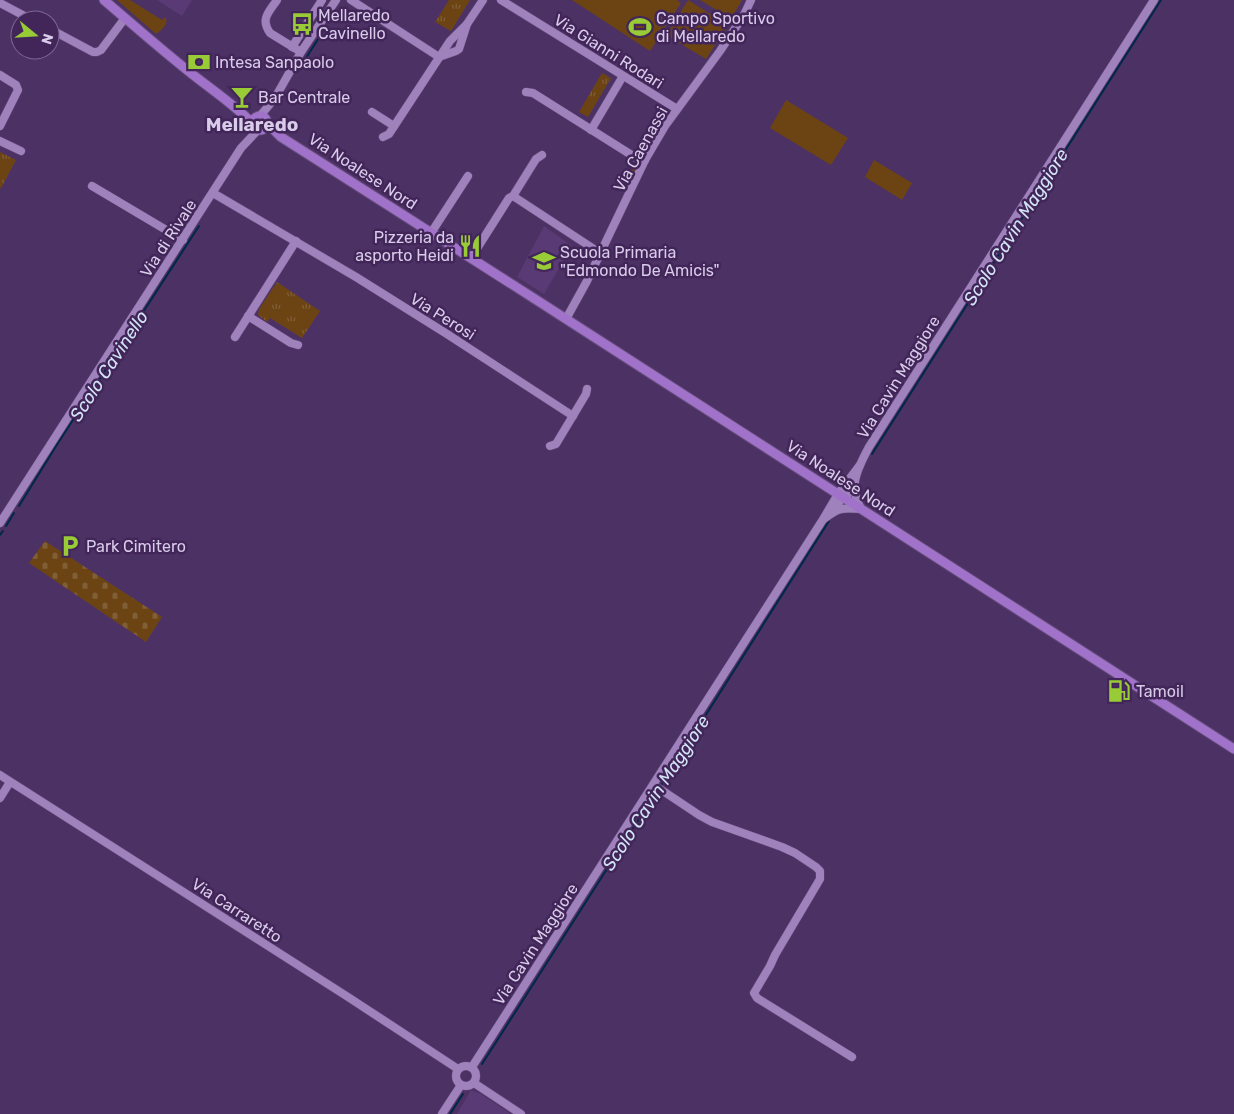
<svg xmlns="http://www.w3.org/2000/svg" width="1234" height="1114" viewBox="0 0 1234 1114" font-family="Rubik,sans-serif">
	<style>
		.built { fill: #593a74 }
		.grass { fill: #6c4413 }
		.cemetery { fill: url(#cemetery-stones) }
		.park { fill: url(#park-tufts) }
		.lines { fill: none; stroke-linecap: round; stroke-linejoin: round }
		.stream { stroke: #002949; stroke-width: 2 }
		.minor-casing { stroke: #644c79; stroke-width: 9 }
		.major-casing { stroke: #644c79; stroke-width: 11 }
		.minor { stroke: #9f81bc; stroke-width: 8 }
		.major { stroke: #a072c9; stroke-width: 9 }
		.labels { text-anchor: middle; stroke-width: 5; stroke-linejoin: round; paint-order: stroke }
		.poi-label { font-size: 16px; fill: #d9cbea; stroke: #422659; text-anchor: start }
		.street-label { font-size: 16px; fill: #d9cbea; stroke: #422659 }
		.water-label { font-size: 18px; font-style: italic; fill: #d2e4f5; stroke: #422659 }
		.quarter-label { font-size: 19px; font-weight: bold; fill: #d9cbea; stroke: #422659 }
	</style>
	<defs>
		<pattern id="cemetery-stones" width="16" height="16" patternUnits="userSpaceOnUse" patternTransform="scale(1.25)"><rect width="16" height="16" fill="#6c4413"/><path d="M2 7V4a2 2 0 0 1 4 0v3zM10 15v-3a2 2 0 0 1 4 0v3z" fill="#805e36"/></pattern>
		<pattern id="park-tufts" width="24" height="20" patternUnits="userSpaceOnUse" patternTransform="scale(1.25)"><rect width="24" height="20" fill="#6c4413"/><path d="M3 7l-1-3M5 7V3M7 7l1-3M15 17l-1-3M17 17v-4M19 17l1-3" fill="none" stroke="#805e36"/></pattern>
	</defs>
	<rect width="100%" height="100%" fill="#4c3165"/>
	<g class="built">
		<path d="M157,0H192L182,16Z"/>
		<path d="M544,226L572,246L544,294L517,277Z"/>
		<path d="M471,1090L481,1094L511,1114H457Z"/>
	</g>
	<g class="grass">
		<path d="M117,0H130L162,20L165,17C170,23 162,30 156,34Z"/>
		<path d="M572,0H677L681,3L650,51Z"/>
		<path d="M688,0L728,25L706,59L666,35Z"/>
		<path d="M700,0H742L731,19Z"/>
		<path d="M786,100L848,138L831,165L770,128Z"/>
		<path d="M874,160L912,183L902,200L865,177Z"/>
		<path d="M635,164L636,170L627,189L621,186Z"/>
	</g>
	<path class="cemetery" d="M45,541L162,617L146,642L29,563Z"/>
	<g class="park">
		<path d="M449,0H470L451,31L435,22Z"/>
		<path d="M602,73L611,78L588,117L579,112Z"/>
		<path d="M0,152L16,160L1,188H0Z"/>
		<path d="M277,282L320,311L302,338L270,318L267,322L258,315L259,309Z"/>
	</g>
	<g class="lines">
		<g class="stream">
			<path d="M297,72L322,33"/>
			<path d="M872,454L1161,0"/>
			<path d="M19,506L58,443L199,226"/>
			<path d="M6,526L14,513"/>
			<path d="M0,535L3,531"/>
			<path d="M660,787L829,521"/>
			<path d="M482,1064L657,791"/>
			<path d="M450,1114L463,1094"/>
		</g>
		<defs>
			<g id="minor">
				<path d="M277,0C269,12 260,19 270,33L301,52"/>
				<path d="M351,0L439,57"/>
				<path d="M501,0L677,109"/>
				<path d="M0,3L32,20"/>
				<path d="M50,29L93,52H97L101,50L125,18"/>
				<path d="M292,47L322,0"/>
				<path d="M439,57L456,51L459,49L467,24L483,0"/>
				<path d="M0,75L16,85L18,90L0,126"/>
				<path d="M526,92L533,93L641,161L645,160"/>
				<path d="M372,112L394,126"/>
				<path d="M260,116L275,98L301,52L336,0"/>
				<path d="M591,130L623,76"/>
				<path d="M383,137L389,134L450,41L467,24"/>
				<path d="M0,141L21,151"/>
				<path d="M92,186L183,240"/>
				<path d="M213,193L356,277L447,334L573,416"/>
				<path d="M513,196L600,253"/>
				<path d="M431,233L468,176"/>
				<path d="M471,258L509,198L513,196L536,159L542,155"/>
				<path d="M248,316L291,343L298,345"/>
				<path d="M566,319L587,281L645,160L665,126L720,51L744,15L751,0"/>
				<path d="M235,337L296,241"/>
				<path d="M550,446L556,444L586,394L587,389"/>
				<path d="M835,510L842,497L848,494L854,487"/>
				<path d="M824,519C839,507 842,508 861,509C859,504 856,499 855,493C852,479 862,460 869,447L1154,0"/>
				<path d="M0,523L241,148L258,130"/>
				<path d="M0,775L348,997L458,1069"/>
				<path d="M654,785L699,815L712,822L782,847L795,853L816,867L820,871V879L775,955L770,966L754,993L757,998L852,1057"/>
				<path d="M0,798L10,782"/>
				<circle cx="466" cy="1076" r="10"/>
				<path d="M472,1067L822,521L838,494L860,465"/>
				<path d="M474,1083L521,1114"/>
				<path d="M442,1114L461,1085"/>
			</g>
			<g id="major">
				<path d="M104,0C131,23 158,47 187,70C209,88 233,103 253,124"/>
				<circle cx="260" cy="123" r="7"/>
				<path d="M267,123L281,137L535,299L1234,749"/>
			</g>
		</defs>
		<use href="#minor" class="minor-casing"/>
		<use href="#major" class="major-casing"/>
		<use href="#minor" class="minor"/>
		<use href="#major" class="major"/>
	</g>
	<defs>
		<symbol id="bus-bare" viewBox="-9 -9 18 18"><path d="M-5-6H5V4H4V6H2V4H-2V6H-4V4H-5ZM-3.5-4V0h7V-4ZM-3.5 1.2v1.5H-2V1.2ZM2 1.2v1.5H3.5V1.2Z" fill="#98cb36" stroke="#422659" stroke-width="2.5" paint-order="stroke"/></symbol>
		<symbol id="stadium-bare" viewBox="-9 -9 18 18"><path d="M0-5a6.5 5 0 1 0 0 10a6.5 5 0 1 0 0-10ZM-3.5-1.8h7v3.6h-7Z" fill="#98cb36" stroke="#422659" stroke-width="2.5" paint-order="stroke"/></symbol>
		<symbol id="bank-bare" viewBox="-9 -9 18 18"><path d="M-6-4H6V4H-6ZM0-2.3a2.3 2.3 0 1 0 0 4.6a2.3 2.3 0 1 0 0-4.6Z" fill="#98cb36" stroke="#422659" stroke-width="2.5" paint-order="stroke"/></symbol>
		<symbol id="bar-bare" viewBox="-9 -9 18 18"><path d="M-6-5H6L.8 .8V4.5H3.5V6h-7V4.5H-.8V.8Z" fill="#98cb36" stroke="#422659" stroke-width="2.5" paint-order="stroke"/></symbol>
		<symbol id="restaurant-bare" viewBox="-9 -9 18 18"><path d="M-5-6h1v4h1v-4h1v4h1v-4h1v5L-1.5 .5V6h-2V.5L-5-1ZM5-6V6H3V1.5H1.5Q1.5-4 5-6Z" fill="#98cb36" stroke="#422659" stroke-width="2.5" paint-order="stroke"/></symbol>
		<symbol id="school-bare" viewBox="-9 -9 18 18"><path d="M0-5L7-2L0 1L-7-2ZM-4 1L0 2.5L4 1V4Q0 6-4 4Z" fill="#98cb36" stroke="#422659" stroke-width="2.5" paint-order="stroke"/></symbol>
		<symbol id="parking-bare" viewBox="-9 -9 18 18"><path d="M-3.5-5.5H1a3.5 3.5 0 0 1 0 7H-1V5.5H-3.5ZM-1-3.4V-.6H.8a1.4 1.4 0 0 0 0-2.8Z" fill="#98cb36" stroke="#422659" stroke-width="2.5" paint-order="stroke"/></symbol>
		<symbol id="fuel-bare" viewBox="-9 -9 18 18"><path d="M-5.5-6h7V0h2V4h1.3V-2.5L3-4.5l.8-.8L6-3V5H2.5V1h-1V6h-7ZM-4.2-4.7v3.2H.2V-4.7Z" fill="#98cb36" stroke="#422659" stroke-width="2.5" paint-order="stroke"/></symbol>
	</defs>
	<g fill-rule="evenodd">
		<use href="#bus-bare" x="286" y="8" width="32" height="32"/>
		<use href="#stadium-bare" x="624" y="11" width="32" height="32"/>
		<use href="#bank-bare" x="183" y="46" width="32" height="32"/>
		<use href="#bar-bare" x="226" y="81" width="32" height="32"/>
		<use href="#restaurant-bare" x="454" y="230" width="32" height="32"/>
		<use href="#school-bare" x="528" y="245" width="32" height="32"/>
		<use href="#parking-bare" x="54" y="530" width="32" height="32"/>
		<use href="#fuel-bare" x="1103" y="675" width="32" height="32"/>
	</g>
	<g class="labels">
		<g class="poi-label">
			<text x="318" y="21">Mellaredo<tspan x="318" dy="18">Cavinello</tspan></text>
			<text x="656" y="24">Campo Sportivo<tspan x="656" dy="18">di Mellaredo</tspan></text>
			<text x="215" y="68">Intesa Sanpaolo</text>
			<text x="258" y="103">Bar Centrale</text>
			<text x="454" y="243" text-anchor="end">Pizzeria da<tspan x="454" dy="18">asporto Heidi</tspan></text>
			<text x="560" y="258">Scuola Primaria<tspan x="560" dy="18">"Edmondo De Amicis"</tspan></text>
			<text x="86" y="552">Park Cimitero</text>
			<text x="1136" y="697">Tamoil</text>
		</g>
		<g class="street-label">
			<text transform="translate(609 51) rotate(32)" y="6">Via Gianni Rodari</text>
			<text transform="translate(640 149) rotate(-61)" y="6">Via Caenassi</text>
			<text transform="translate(363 171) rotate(33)" y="6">Via Noalese Nord</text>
			<text transform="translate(168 238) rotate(-57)" y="6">Via di Rivale</text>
			<text transform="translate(443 316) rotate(32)" y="6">Via Perosi</text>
			<text transform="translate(898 377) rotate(-58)" y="6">Via Cavin Maggiore</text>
			<text transform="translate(841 478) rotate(33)" y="6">Via Noalese Nord</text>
			<text transform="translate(237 910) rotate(33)" y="6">Via Carraretto</text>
			<text transform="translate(535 944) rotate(-57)" y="6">Via Cavin Maggiore</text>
		</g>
		<g class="water-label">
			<text transform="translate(1016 227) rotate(-58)" y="6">Scolo Cavin Maggiore</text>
			<text transform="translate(109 366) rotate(-57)" y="6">Scolo Cavinello</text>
			<text transform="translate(656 793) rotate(-57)" y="6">Scolo Cavin Maggiore</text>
		</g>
		<g class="quarter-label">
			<text x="252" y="131">Mellaredo</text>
		</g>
	</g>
	<g transform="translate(35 35) rotate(108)"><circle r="24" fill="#422659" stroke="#7e6893"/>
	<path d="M0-4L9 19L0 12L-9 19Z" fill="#98cb36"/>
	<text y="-8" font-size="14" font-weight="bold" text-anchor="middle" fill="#d9cbea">N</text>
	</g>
</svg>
